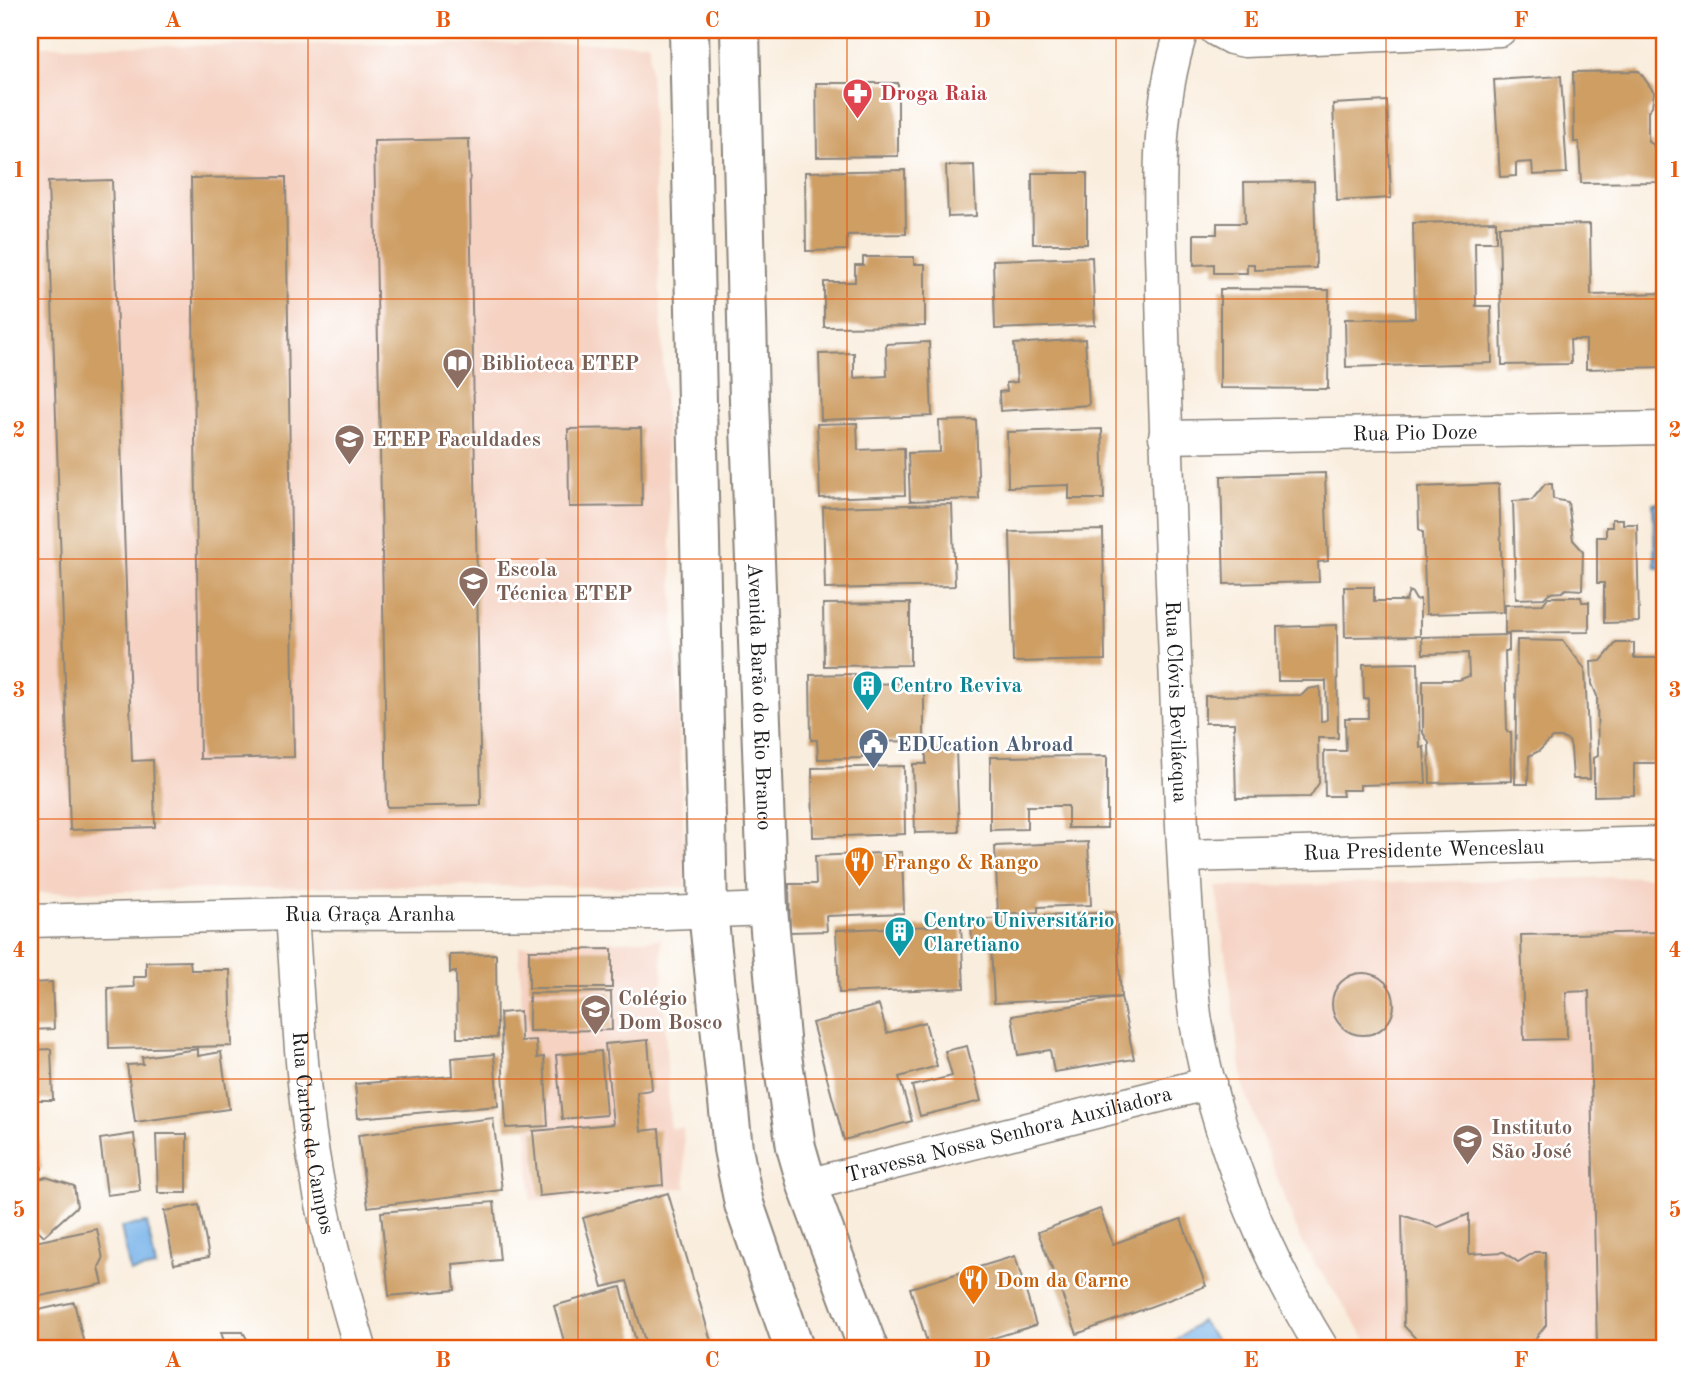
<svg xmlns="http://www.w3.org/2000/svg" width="1694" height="1378" viewBox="0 0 1694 1378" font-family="'Old Standard TT',serif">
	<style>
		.built { fill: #f5d2c2 }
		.water { fill: #77b2e9; stroke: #4a6782; stroke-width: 2 }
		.building { fill: #ce9e64 }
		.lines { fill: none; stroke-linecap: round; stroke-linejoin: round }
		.street-casing { stroke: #8a847c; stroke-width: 35 }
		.secondary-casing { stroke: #8a847c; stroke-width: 42 }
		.street { stroke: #fff; stroke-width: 32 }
		.secondary { stroke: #fff; stroke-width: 38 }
		.grid { fill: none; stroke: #e8590c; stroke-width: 2; stroke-opacity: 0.55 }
		.labels { text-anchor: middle; stroke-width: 5; stroke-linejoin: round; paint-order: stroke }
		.health-label { font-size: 21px; font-weight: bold; fill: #be3a42; stroke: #fff; text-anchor: start }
		.education-label { font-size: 21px; font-weight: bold; fill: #785e54; stroke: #fff; text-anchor: start }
		.street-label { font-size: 21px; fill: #1c1c1c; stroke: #fff }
		.culture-label { font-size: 21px; font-weight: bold; fill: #0d838f; stroke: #fff; text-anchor: start }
		.service-label { font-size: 21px; font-weight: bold; fill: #4e5e75; stroke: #fff; text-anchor: start }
		.food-label { font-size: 21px; font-weight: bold; fill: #c56008; stroke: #fff; text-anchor: start }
		.neatline { fill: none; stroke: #e8590c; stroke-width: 2.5 }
		.grid-label { font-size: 23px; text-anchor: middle; font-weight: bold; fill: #e8590c }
	</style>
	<rect width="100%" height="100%" fill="#fff"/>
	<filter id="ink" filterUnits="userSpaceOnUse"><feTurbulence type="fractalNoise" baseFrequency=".0143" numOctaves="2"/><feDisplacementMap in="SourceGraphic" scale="14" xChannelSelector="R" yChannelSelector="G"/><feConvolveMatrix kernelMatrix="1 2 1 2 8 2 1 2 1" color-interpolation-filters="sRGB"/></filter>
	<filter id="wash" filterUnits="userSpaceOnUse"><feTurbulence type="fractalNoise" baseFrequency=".00686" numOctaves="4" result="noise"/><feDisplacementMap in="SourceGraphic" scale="28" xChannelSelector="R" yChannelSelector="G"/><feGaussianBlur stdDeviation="1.57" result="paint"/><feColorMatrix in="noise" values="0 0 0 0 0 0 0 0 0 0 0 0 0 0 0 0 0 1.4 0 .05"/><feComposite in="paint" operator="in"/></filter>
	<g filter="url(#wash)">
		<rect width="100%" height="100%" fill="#f9eddd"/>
		<g class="built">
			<path d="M649,43L686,887L351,886L30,893V46Z"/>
			<path d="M1664,876V1348H1372L1301,1242L1244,1089L1216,887Z"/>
			<path d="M661,939L670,1128H683L686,1188L604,1191V1196L531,1200L519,946Z"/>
		</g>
		<g class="water">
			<path d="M1653,503H1664V568H1655Z"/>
			<path d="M147,1223L156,1267L130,1272L121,1227Z"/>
			<path d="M1201,1321L1216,1340L1205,1348H1166Z"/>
		</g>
		<g id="blocks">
			<g class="building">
				<path d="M1639,71L1654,92L1652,106L1648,111V142L1653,144L1657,161L1658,182L1581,183L1579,142H1574L1573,72Z"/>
				<path d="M1561,76L1567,173L1533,175L1532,162L1516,163V176L1500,177L1494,80Z"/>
				<path d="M816,83H898V156L817,157Z"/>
				<path d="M1387,101L1391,198L1337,201L1333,104Z"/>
				<path d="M1664,120V130H1659V121Z"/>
				<path d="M469,139L481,805L387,807L374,141Z"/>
				<path d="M974,165L976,216L948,217L946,166Z"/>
				<path d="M905,170L906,234L847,235V250L806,251L805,172Z"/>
				<path d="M1032,173H1087V244H1033Z"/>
				<path d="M286,177L294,757L200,759L191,178Z"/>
				<path d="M112,180L132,761L153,760L155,827L70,830L48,182Z"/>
				<path d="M1314,181L1316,268L1254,270V264H1247V273H1214V264L1194,265V234H1217V223H1245L1244,182Z"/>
				<path d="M1496,221V242H1475L1476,306H1491L1492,363L1346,367L1345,319L1415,318L1413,223Z"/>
				<path d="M1590,224L1591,295L1663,293L1664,367L1586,369V340H1570L1571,364L1502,365L1499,226Z"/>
				<path d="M863,257H914V264H925V326L824,327V282H855V265H863Z"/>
				<path d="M1092,257L1095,325L995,329L993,260Z"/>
				<path d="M1220,289L1329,290L1328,389L1220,388Z"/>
				<path d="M1085,339L1089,405L1000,411L999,392L1007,391L1006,383L1017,382L1014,344Z"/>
				<path d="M929,342L932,416L821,420L819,354L854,353V378L887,376L886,344Z"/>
				<path d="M976,420L979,499L910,501L908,453L940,452L939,421Z"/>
				<path d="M857,423L858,450L904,448L905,495L820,498L817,424Z"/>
				<path d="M641,428L642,506L569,507L568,429Z"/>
				<path d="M1102,429L1104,499H1069V485L1008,487L1007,432Z"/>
				<path d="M1325,473L1328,561L1318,562L1319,582L1224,584L1221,476Z"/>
				<path d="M1499,484L1503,612L1426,614L1423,532L1419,529L1418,487Z"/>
				<path d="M1545,484H1552L1553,499L1568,502L1573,540L1583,551L1582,590L1566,589L1562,592L1549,593L1544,598L1516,599L1513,501L1532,500Z"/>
				<path d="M952,504L955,586L825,589L823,507Z"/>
				<path d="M1612,519H1623V524H1637L1639,622L1604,623V583H1597V537H1606V527H1612Z"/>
				<path d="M1103,530L1105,660L1013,662L1010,532Z"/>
				<path d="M1344,587H1374V601H1406L1409,591L1412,593L1416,600L1420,599V636L1345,637Z"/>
				<path d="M1548,597H1581L1582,602H1589V632L1505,633V605L1543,604Z"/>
				<path d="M910,603V665L824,666L823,604Z"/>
				<path d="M1337,625L1338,738H1318L1319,783L1310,797L1236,798L1234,723H1205V696L1302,695L1308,689L1320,687L1321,722L1327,720L1326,681H1278L1277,627Z"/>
				<path d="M1509,635V651H1505L1507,732H1511L1512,781L1430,783L1429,743L1423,733V680H1459L1469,676L1468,653L1423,654L1422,637Z"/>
				<path d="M1517,640L1563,641L1585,669L1590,779H1573L1571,748L1569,741L1562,738H1552L1539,751L1529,756L1528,784H1515Z"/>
				<path d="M1616,643H1634V658H1664V763H1634V795L1594,796V758L1598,756L1597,696L1592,684L1591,662L1601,661Z"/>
				<path d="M1418,663L1420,748L1424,747L1426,783L1360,785V790H1342L1343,796H1325L1324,751H1346L1345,718H1368V698L1364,699L1363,664Z"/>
				<path d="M855,674V684L924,683V741L862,742V758L818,759L817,740H811L810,675Z"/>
				<path d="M956,750L959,832L915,833L913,764H926V751Z"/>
				<path d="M1107,756V828H1068V806H1027V829L990,830V757Z"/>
				<path d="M904,766L905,834L813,837L812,768Z"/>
				<path d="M1088,842L1091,905L1038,907V913L998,915L995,846Z"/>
				<path d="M902,852L904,913L826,916L827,931L790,932L789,884H816L815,856Z"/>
				<path d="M1116,912L1121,997L994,1003L991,948L972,943L971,920Z"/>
				<path d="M961,925L964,988L839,993L836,930Z"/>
				<path d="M1664,932V1348H1597L1589,991L1566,992L1567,1039L1524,1040L1521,935Z"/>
				<path d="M612,949V988H529V950Z"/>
				<path d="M496,954L497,1038H457L456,972L450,973V955Z"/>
				<path d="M190,961L191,970H230L232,1046L109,1049L108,988L134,987L133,977H146V962Z"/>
				<circle cx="1363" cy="1004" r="31"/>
				<path d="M52,982L54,1029L30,1030V983Z"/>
				<path d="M611,992L612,1030L529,1031V993Z"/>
				<path d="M1121,997L1134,1059L1054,1072L1050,1050L1018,1055L1012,1016Z"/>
				<path d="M879,1005L887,1033L925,1022L937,1066L899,1077L912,1121L844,1140L812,1023Z"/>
				<path d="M520,1011L521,1041L536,1040L537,1058L544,1057L548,1126L506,1128L500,1013Z"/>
				<path d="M648,1040L652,1090L637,1092L641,1131L659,1129L663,1185L539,1196L533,1131L613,1124L605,1044Z"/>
				<path d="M967,1046L981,1101L920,1116L912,1086L952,1076L945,1051Z"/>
				<path d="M51,1049L53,1100H30V1050Z"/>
				<path d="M198,1049V1056L221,1052L229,1109L135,1122L127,1065L143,1064L142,1057Z"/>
				<path d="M601,1051L606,1115L562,1119L556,1055Z"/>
				<path d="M494,1054L498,1106L358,1118L355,1084L453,1076L452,1058Z"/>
				<path d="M30,1116H34L42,1169L30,1170Z"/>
				<path d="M493,1118L502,1190L368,1207L358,1135Z"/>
				<path d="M134,1134L140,1191L107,1195L100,1139Z"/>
				<path d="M156,1134H187V1193H158Z"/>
				<path d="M46,1177L74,1186L77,1206L44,1236L37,1229L30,1235V1181Z"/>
				<path d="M668,1193L713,1348H647L627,1281L603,1287L583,1218Z"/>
				<path d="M494,1202L500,1260L453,1264L455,1290L389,1296L381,1212Z"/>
				<path d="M199,1205L209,1257L174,1264L164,1211Z"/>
				<path d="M1100,1209L1113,1244L1181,1219L1206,1286L1077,1334L1038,1232Z"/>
				<path d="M1469,1214V1254L1504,1252L1518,1262L1535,1252H1545L1546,1325L1535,1339L1543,1348H1413L1419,1342L1404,1326L1402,1215L1438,1227Z"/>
				<path d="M97,1229L103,1259L99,1267L103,1284L30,1298V1243Z"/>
				<path d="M1015,1256L1036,1325L961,1348H929L910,1288Z"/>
				<path d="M621,1287L638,1348H566L554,1306Z"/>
				<path d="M74,1302L85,1348H30V1312Z"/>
				<path d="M221,1332H243L252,1348H226Z"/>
				<path d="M1047,1342L1051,1348H1030Z"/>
			</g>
		</g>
	</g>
	<g filter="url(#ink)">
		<use href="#blocks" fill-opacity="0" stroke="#8a847c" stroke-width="2"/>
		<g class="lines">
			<defs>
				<g id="street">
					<path id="s1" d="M1182,30C1154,115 1160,203 1162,291C1164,397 1169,503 1173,609C1177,706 1180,803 1186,900C1189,940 1190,982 1196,1022C1216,1137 1261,1249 1322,1348"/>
					<path d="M1216,30L1231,38L1245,41L1500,30"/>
					<path id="s2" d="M1165,437L1664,428"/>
					<path id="s3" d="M1184,856L1664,843"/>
					<path id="s4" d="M292,914C298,1002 301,1091 317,1178C327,1236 344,1292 360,1348"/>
					<path id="s5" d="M30,921L292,914L665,913L768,909"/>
					<path id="s6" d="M807,1185L1210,1083"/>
				</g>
				<g id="secondary">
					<path d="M689,30L708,912L733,1149L744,1204L794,1348"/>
					<path id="s7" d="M740,30L749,400L768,909L781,1049L796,1147L807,1185L868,1348"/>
				</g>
			</defs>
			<use href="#street" class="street-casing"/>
			<use href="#secondary" class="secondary-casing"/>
			<use href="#street" class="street"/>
			<use href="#secondary" class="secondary"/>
		</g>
	</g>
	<path class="grid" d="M308,30V1348M578,30V1348M847,30V1348M1116,30V1348M1386,30V1348M30,299H1664M30,559H1664M30,819H1664M30,1079H1664"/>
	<defs>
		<symbol id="pharmacy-pin" viewBox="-11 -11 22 30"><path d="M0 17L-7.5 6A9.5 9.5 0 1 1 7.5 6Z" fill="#e0444e" stroke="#fff"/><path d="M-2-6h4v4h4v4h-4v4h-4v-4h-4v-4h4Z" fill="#fff"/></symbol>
		<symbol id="library-pin" viewBox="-11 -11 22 30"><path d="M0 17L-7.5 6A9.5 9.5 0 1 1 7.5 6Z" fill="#8d6e63" stroke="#fff"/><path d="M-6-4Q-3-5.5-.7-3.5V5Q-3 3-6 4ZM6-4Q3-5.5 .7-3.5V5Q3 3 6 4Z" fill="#fff"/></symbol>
		<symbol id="university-pin" viewBox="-11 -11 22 30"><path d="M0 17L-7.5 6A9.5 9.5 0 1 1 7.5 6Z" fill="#8d6e63" stroke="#fff"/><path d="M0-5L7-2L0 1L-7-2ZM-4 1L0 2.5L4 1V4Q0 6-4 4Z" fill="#fff"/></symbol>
		<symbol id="school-pin" viewBox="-11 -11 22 30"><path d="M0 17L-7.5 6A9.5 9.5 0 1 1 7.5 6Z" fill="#8d6e63" stroke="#fff"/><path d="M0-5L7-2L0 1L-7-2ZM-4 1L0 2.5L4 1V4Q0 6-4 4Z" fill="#fff"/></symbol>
		<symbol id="building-pin" viewBox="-11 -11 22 30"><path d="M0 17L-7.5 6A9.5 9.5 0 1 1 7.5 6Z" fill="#0f9aa8" stroke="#fff"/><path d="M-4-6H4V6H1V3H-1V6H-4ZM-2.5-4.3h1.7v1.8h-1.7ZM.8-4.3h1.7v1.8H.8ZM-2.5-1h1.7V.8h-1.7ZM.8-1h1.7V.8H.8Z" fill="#fff"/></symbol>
		<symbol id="civic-pin" viewBox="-11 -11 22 30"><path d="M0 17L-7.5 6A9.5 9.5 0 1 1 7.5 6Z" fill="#5c6f8a" stroke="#fff"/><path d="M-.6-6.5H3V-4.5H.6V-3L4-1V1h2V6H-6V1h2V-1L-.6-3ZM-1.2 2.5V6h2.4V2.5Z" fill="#fff"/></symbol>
		<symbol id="restaurant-pin" viewBox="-11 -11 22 30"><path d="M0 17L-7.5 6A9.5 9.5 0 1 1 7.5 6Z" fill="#e8710a" stroke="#fff"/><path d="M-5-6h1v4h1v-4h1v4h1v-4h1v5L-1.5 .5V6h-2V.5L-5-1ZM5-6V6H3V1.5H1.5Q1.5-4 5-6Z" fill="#fff"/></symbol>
	</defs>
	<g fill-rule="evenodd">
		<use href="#pharmacy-pin" x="840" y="76" width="35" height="47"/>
		<use href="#library-pin" x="440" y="346" width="35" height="47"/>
		<use href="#university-pin" x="332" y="422" width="35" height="47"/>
		<use href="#school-pin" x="456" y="564" width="35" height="47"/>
		<use href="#building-pin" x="850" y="668" width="35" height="47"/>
		<use href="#civic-pin" x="856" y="726" width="35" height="47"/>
		<use href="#restaurant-pin" x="842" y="844" width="35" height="47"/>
		<use href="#building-pin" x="882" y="914" width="35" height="47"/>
		<use href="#school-pin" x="578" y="992" width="35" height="47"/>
		<use href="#school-pin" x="1450" y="1122" width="35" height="47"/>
		<use href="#restaurant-pin" x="956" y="1262" width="35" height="47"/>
	</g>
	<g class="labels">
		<g class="health-label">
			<text x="880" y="100">Droga Raia</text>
		</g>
		<g class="education-label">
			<text x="481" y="370">Biblioteca ETEP</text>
			<text x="372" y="446">ETEP Faculdades</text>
			<text x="496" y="576">Escola<tspan x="496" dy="24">Técnica ETEP</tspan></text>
			<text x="618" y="1005">Colégio<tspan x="618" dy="24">Dom Bosco</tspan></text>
			<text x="1491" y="1134">Instituto<tspan x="1491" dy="24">São José</tspan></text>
		</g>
		<g class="street-label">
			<text dy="7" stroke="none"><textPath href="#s2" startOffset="250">Rua Pio Doze</textPath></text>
			<text dy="7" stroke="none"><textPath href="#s7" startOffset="667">Avenida Barão do Rio Branco</textPath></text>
			<text dy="7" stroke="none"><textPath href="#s1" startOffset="674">Rua Clóvis Bevilácqua</textPath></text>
			<text dy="7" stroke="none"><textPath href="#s3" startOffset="240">Rua Presidente Wenceslau</textPath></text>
			<text dy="7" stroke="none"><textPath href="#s5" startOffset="340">Rua Graça Aranha</textPath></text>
			<text dy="7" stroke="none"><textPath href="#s4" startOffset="220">Rua Carlos de Campos</textPath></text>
			<text dy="7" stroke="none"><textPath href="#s6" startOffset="208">Travessa Nossa Senhora Auxiliadora</textPath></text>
		</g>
		<g class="culture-label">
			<text x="890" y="692">Centro Reviva</text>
			<text x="923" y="927">Centro Universitário<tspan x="923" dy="24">Claretiano</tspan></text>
		</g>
		<g class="service-label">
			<text x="897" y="751">EDUcation Abroad</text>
		</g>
		<g class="food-label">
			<text x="883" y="869">Frango &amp; Rango</text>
			<text x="996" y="1287">Dom da Carne</text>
		</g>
	</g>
	<rect width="1694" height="1378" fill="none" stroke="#fff" stroke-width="77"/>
	<rect x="38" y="38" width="1618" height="1302" class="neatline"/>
	<g class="grid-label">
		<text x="173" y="27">A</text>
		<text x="443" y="27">B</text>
		<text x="712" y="27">C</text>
		<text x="982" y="27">D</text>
		<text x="1251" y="27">E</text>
		<text x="1521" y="27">F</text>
		<text x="19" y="177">1</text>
		<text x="1675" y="177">1</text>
		<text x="19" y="437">2</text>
		<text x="1675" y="437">2</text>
		<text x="19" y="697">3</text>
		<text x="1675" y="697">3</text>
		<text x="19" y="957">4</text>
		<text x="1675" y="957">4</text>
		<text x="19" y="1217">5</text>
		<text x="1675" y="1217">5</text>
		<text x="173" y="1367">A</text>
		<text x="443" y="1367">B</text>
		<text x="712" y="1367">C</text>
		<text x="982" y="1367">D</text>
		<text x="1251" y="1367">E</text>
		<text x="1521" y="1367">F</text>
	</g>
</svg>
